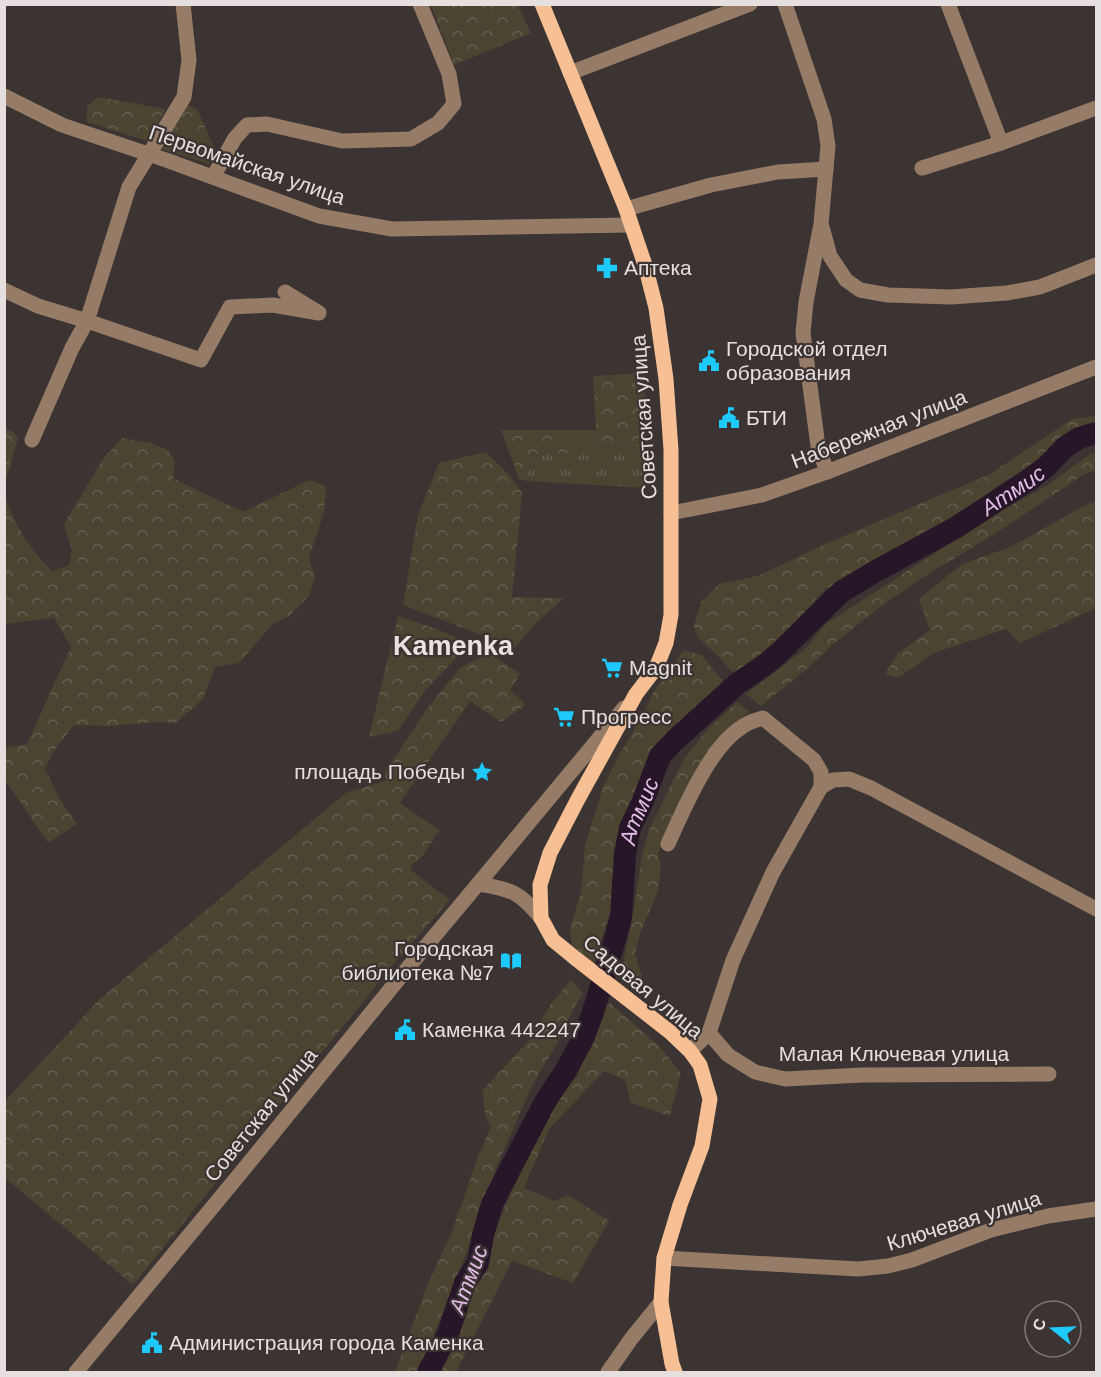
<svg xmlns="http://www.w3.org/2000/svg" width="1101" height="1377" viewBox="0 0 1101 1377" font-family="Arial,sans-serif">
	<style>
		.grass { fill: url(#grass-tufts) }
		.forest { fill: url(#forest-crowns) }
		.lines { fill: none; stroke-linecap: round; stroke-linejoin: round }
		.river { stroke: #261628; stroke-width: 22 }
		.minor { stroke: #967c67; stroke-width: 15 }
		.major { stroke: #f6c094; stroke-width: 15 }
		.labels { text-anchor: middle; stroke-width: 4.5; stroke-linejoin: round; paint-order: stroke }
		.street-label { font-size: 21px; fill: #e5e0df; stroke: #3b3433 }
		.poi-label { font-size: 21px; fill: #e5e0df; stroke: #3b3433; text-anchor: start }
		.water-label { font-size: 22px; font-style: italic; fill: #e3bde7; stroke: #3b3433 }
		.district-label { font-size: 27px; font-weight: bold; fill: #ebe1e0; stroke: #3b3433 }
	</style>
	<defs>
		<pattern id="grass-tufts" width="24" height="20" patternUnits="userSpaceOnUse" patternTransform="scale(1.5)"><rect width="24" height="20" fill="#4a4430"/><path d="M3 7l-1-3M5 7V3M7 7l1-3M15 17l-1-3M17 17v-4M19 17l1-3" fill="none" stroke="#645f4e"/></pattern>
		<pattern id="forest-crowns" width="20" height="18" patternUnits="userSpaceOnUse" patternTransform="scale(1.5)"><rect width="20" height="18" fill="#4a4430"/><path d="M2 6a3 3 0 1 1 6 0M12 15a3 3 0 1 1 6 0" fill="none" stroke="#645f4e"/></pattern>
	</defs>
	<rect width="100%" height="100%" fill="#3b3433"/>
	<path class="grass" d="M570,430H596L597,446L647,444L648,488L526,481L533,454L570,452Z"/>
	<g class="forest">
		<path d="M431,5H518L531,33L454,65Z"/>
		<path d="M98,97L166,109L147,141L87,122V106Z"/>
		<path d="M185,104L197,109L218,156L209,164L157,148Z"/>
		<path d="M644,373L647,444L597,446L593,376Z"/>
		<path d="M1096,416V429L1066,436L1051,452L1028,466L996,487L965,513L927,537L858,574L825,589L758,664L738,678L716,654L698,638L694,626L701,602L719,584L757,576L823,545L990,474L1072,419Z"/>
		<path d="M5,428L13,432L18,438L5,484Z"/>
		<path d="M501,430H570V453L533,454L526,481L519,479Z"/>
		<path d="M122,438L151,443L166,449L175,460L173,478L243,512L309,480L326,486L324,512L309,558L315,577L309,596L289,616L272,625L239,663L215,667L203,699L176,723L160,722L109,726L74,725L53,752L45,769L61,801L77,824L48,843L10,787L5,781V748L27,744L71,647L54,618L5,624V497C15,525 30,550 52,571L69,566L72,550L64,524L103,459Z"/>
		<path d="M486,452L509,475L522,493L512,597L564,598L535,624L515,648L403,605L418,515L439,463Z"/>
		<path d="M1096,452V470L1083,475L1001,530L917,581L879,608L833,644L809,667L761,706L746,694L805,649L827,623L997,513L1043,488L1086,457Z"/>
		<path d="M1096,501V608L1020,643L1006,629L934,653L898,678L885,674L898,653L930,630L919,599L962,564L1010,547L1084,506Z"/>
		<path d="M398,616L437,629L477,647L459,655L424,692L398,731L369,737Z"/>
		<path d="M686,651L701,655L725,683L708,702L670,734L651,759L636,801L623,825L615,850L612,906L594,963L572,945L570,928L581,892L585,845L603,787L619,755L641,719L654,691L682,652Z"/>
		<path d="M482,656H494L520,674L510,690L526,705L501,722L470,701L400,803L439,830L422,857L410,866L412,871L450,900L401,955L133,1285L5,1178V1101L99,1000L206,910L347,792L386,781L385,772L427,709L460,668Z"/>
		<path d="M737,702L749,712L732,727L697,768L683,794L672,824L658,853L661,867L658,891L641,931L635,953L642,976L644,993H636L627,983L623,964L634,909L642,855L649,830L672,782L685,758L705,732Z"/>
		<path d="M571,980L583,993L573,1010L558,1042L533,1084L498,1163L464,1259L419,1372H395L427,1286L451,1234L479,1154L491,1127L486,1118L482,1091L530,1039L550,1005Z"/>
		<path d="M610,1003L660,1047L681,1073L670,1116L631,1103L625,1080L604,1071L549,1129L524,1188L554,1201L568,1195L609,1221L573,1283L512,1261L456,1372H438L457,1322L487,1252L523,1161L543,1115L556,1098L577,1077L598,1013Z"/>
	</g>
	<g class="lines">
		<path class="river" id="s1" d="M428,1372L448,1334L465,1283L478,1263L483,1235L492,1204L545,1102L566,1070L583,1039L593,1012L613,946L621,917L625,854L630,828L643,801L660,756L674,741L738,683L766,664L779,653L841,592L876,571L955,528L1029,480L1047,466L1065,447L1079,438L1096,433"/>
		<g class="minor">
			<path d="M785,4L824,119L828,146L821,224L806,302L803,333L818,446L827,472"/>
			<path d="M948,4L1001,143"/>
			<path d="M570,73L750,4"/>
			<path d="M4,96L62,125L166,160L319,216L392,229L631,225"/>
			<path d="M922,168L1001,143L1096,108"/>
			<path d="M213,177L235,138L247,125L267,124L342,141L411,139L438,123L454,104L449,74L420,4"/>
			<path d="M626,209L711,185L778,172L826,169"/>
			<path d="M822,227L830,256L846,280L860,290L888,295L951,297L1007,293L1040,287L1096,265"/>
			<path d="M4,290L38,306L87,321L201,360L230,307L273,305L319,313L285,292"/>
			<path d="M32,440L72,348L87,321L129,187L184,97L189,60L183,4"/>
			<path d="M671,513L762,495L827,472L1096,367"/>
			<path d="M821,787L833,780L849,779L871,788L1096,909"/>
			<path d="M668,844C683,811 710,746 742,727C748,722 756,720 763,718L814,760L821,772V787L773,872L733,960L709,1033"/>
			<path d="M478,884L624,708"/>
			<path d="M690,1051L709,1033L728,1055L755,1072L785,1079L862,1075L1049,1074"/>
			<path d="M664,1258L858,1269L888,1266L912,1260L991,1230L1048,1216L1096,1209"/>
			<path d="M76,1372L239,1175L406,970L478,884C511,889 520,892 541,918"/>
			<path d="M608,1372L631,1339L661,1302"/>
		</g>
		<path class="major" d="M542,4L626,209L645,265L656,308L666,379L671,450V615L666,643L656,668L636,694L578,799L550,853L540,885L541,918L553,940L575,958L670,1032L690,1051L700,1065L710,1099L702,1146L680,1205L664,1258L661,1302L672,1364L675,1372"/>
	</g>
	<defs>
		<symbol id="pharmacy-bare" viewBox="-9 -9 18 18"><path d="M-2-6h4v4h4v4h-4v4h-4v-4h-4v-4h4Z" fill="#1dc9fd" stroke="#3b3433" stroke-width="2.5" paint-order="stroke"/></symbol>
		<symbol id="civic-bare" viewBox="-9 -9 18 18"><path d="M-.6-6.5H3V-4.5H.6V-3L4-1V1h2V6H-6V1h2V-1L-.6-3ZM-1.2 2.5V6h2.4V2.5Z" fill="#1dc9fd" stroke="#3b3433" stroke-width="2.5" paint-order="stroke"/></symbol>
		<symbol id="supermarket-bare" viewBox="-9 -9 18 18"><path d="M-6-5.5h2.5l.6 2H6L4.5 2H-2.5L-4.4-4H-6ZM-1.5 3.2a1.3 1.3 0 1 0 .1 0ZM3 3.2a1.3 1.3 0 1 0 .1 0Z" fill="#1dc9fd" stroke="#3b3433" stroke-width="2.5" paint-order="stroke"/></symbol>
		<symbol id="sight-bare" viewBox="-9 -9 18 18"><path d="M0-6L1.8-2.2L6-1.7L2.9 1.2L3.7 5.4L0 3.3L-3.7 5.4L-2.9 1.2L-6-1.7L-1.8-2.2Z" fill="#1dc9fd" stroke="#3b3433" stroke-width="2.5" paint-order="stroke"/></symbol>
		<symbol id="library-bare" viewBox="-9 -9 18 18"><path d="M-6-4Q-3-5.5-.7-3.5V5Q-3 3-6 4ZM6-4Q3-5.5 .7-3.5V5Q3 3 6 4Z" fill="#1dc9fd" stroke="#3b3433" stroke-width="2.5" paint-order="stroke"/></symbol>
	</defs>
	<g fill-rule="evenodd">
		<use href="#pharmacy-bare" x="592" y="253" width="30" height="30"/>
		<use href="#civic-bare" x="694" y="346" width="30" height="30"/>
		<use href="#civic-bare" x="714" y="403" width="30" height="30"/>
		<use href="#supermarket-bare" x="597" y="653" width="30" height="30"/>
		<use href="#supermarket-bare" x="549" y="702" width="30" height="30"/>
		<use href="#sight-bare" x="467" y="757" width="30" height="30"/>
		<use href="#library-bare" x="496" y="946" width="30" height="30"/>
		<use href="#civic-bare" x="390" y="1015" width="30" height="30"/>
		<use href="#civic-bare" x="137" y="1328" width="30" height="30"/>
	</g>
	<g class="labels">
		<g class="street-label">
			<text transform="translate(247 165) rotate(19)" y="7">Первомайская улица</text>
			<text transform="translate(644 417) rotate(-94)" y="7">Советская улица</text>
			<text transform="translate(879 429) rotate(-21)" y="7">Набережная улица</text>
			<text transform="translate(643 987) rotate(40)" y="7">Садовая улица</text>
			<text x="894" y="1061">Малая Ключевая улица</text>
			<text transform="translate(261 1115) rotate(-51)" y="7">Советская улица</text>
			<text transform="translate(964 1221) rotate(-17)" y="7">Ключевая улица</text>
		</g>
		<g class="poi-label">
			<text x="624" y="275">Аптека</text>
			<text x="726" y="356">Городской отдел<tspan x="726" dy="24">образования</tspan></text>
			<text x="746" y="425">БТИ</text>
			<text x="629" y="675">Magnit</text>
			<text x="581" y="724">Прогресс</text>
			<text x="465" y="779" text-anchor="end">площадь Победы</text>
			<text x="494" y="956" text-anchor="end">Городская<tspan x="494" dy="24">библиотека №7</tspan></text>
			<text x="422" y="1037">Каменка 442247</text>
			<text x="169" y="1350">Администрация города Каменка</text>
		</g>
		<g class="water-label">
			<text dy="8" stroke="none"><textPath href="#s1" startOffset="1110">Атмис</textPath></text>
			<text dy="8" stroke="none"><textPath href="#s1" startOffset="606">Атмис</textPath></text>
			<text transform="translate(468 1279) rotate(-69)" y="8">Атмис</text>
		</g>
		<g class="district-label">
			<text x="453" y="655">Kamenka</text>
		</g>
	</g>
	<rect width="1101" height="1377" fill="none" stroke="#e5e0df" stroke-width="12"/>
	<g transform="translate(1053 1329) rotate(288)"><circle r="28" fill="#3b3433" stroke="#7f7978" stroke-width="1.5"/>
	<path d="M0-4.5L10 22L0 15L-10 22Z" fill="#1dc9fd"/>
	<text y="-9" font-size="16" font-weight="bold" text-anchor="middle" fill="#e5e0df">С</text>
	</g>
</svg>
